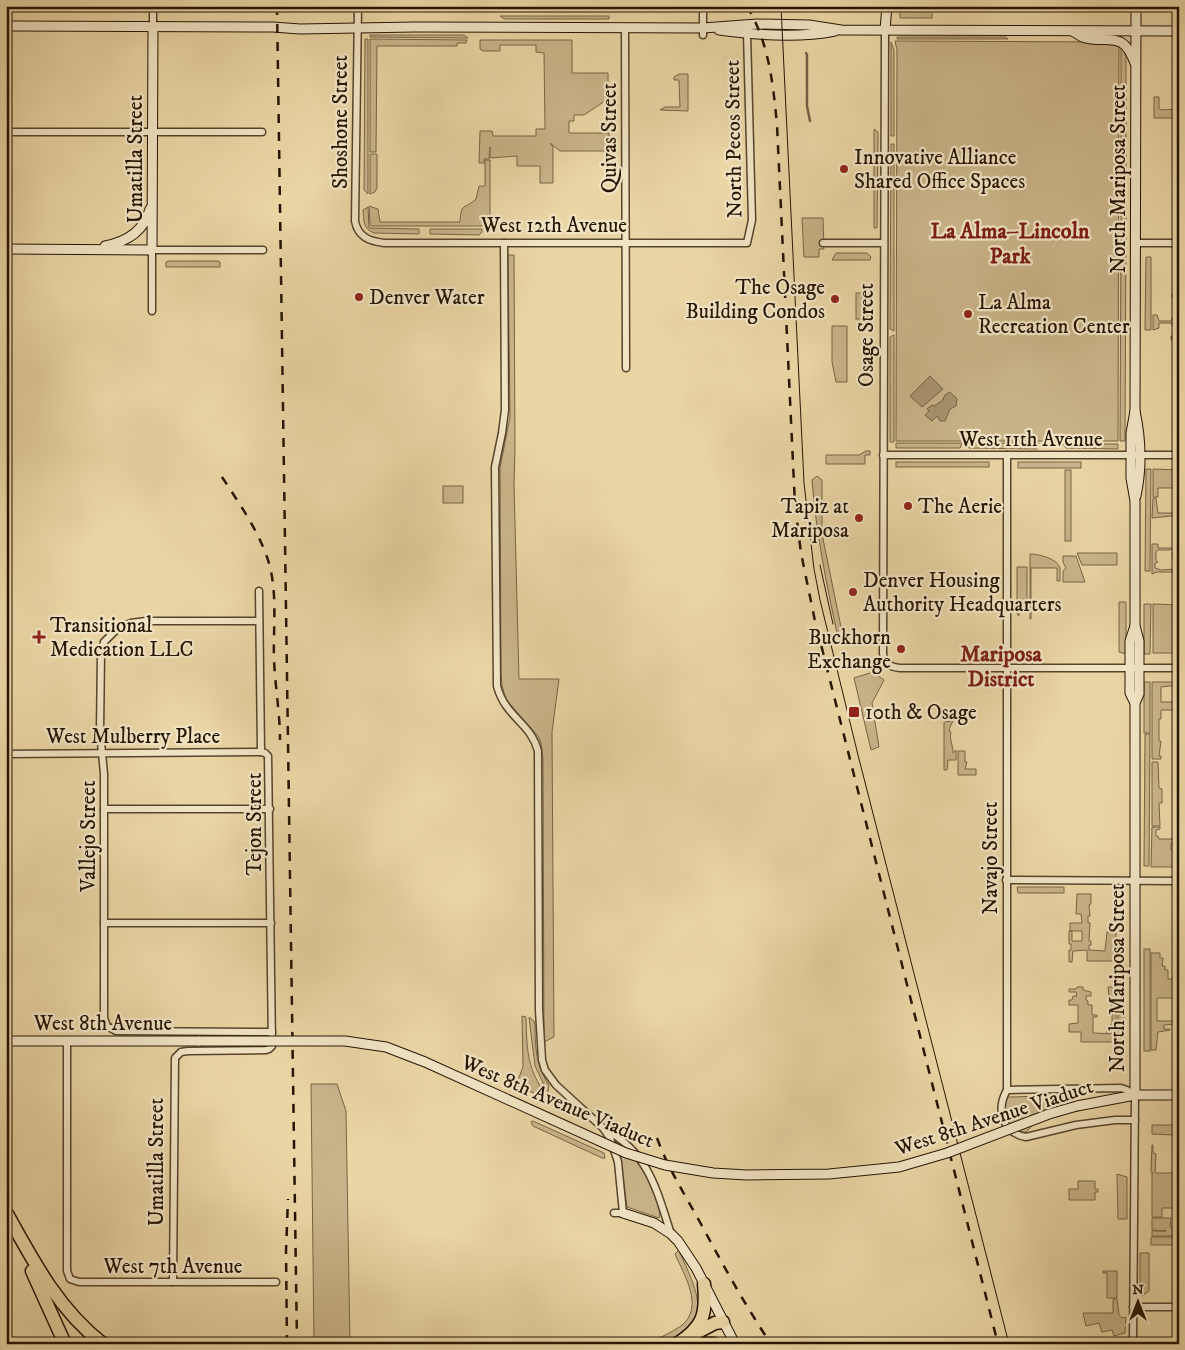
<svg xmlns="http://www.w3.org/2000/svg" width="1185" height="1350" viewBox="0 0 1185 1350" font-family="'IM FELL DW Pica',serif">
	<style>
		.green { fill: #c9b489; stroke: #776446; fill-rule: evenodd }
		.water { fill: #a7936e; stroke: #736044 }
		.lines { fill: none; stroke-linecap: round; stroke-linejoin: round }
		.stream { stroke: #736044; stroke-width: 2.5 }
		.street-casing { stroke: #56442c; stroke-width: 9 }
		.secondary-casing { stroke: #251404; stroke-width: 11 }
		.highway-casing { stroke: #251404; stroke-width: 15 }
		.street { stroke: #f1e4c4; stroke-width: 6 }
		.secondary { stroke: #f1e4c4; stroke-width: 9 }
		.highway { stroke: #ead5a4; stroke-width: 12 }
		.tram { stroke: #251404; stroke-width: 1 }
		.rail { stroke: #251404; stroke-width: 2.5; stroke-dasharray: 9 9; stroke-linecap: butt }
		.secondary-bridge-casing { stroke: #251404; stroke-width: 11; stroke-linecap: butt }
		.secondary-bridge { stroke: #f1e4c4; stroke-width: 9 }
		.poi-dot { fill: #8f2418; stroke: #f1e4c4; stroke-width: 2 }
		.labels { text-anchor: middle; stroke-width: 4.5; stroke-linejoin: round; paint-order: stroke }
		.street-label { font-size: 21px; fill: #251404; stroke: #f1e4c4 }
		.poi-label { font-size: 21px; fill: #251404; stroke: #f1e4c4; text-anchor: start }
		.neighbourhood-label { font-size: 22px; font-weight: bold; fill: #7a1f14; stroke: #f1e4c4 }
	</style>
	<rect width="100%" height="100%" fill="#ead5a4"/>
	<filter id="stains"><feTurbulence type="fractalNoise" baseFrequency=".004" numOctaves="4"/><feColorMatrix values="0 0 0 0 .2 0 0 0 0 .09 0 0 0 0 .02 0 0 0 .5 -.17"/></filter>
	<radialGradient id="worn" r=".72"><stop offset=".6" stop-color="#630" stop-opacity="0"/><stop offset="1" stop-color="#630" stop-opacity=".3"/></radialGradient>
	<g class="green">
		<path d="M900,6H906V10H919L920,6H928L929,11H932V18H900Z"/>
		<path d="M500,16H609V19H504Z"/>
		<path d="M370,35H464L468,38L370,37Z"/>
		<path d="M897,37H1006L1008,39H897Z"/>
		<path d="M365,39H368V194L364,190Z"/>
		<path d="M370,39L467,40L466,43H457V46H377L376,152H370Z"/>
		<path d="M480,40H572V73H608V99L584,115H574V121H569V133H609V151H560L550,143L553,147V183H540V166H517V156L490,158V147L489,159H484V163H479L480,131H492L493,136H536V129H545L544,53L536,52V45H500V51H483L480,49Z"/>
		<path d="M895,41L1105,42L1119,47L1118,441H896L897,50Z"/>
		<path d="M891,42L894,50V136H891Z"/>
		<path d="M1121,49H1123L1126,55V227H1121Z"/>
		<path d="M679,74H688V111L660,110L665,107H680L679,80H674V77Z"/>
		<path d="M1154,97H1159V108L1161,110L1178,109L1179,100V127H1177V118H1154Z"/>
		<path d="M874,129L878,132L877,228H874Z"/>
		<path d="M891,144H894V331L890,329Z"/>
		<path d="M370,154H377V188L375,192L370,194Z"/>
		<path d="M485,160H490V226H371L370,224L369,206L378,209L380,222H460C461,202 464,210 476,199L479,186H485Z"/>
		<path d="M368,207L369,228L419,229V234L374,233C363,229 364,221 363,210Z"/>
		<path d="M802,218H823L824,249H819V257H804Z"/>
		<path d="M430,229H482V232L479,235L430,234Z"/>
		<path d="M1121,231H1126L1125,441H1120Z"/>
		<path d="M836,253H867L871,257L870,260H832Z"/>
		<path d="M508,255H514L515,449L514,484L519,679H559L552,732L554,1037L544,1042L543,758L541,743L538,736L506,700L502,685L501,675L500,468L510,417Z"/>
		<path d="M1146,257H1151V330H1145Z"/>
		<path d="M169,261H218L220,262V267H166V262Z"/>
		<path d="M1176,282H1179V355H1177V350H1175V340H1171V336H1178V325H1172V323H1159V328L1153,330V315H1157L1159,321H1171L1172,318H1178V312H1175V310H1178V305H1176V303H1178V298H1172V294L1178,293Z"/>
		<rect x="856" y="293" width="12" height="26"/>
		<path d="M832,326H847V382H836L832,362Z"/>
		<path d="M894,335V442H890V337Z"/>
		<path d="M896,443H962L960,448H896Z"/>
		<path d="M968,443H1039L1037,449L969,448Z"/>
		<path d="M1063,444H1118V449L1066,448Z"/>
		<path d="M866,451H870V455H865V464H826V455H859Z"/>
		<rect x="896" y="462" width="93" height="5"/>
		<rect x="1018" y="462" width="63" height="6"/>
		<path d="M1146,469H1151L1150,571H1145Z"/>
		<path d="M1153,469L1179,470V519H1175L1174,516H1171L1152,518L1153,498H1156L1158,513H1173L1174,507L1176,506L1177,488H1158V497H1153Z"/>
		<rect x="1065" y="470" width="6" height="71"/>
		<path d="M817,476L822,480V534L841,627L837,633C826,582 816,532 812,480Z"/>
		<rect x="443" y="486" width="20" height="17"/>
		<path d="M1179,540V562H1177L1179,572H1157L1152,574V544H1158V548H1176V542ZM1171,549H1177V553H1172L1175,569L1161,570L1155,568V563L1158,562L1156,560V552L1158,550H1170Z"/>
		<path d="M1077,553H1117V565H1082Z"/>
		<path d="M1030,554C1038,554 1057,558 1060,568C1060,572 1060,577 1060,581H1057V568H1031V619H1030Z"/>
		<path d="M1063,556H1076L1085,582H1063V571L1066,568L1063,562Z"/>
		<path d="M1017,567H1027V607H1019V616L1017,614Z"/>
		<path d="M1119,602H1126V654L1119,652Z"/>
		<path d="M1144,604H1151L1150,654H1144Z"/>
		<path d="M1153,604L1179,605V653H1153Z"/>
		<path d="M873,672L884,680L872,703L879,747L871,750L854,678Z"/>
		<rect x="1144" y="682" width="6" height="51"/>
		<path d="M1152,682H1179V687L1178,685L1161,687V702H1179V710H1161V719H1159V741H1161L1159,756H1161V759H1152Z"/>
		<path d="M953,721L949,729L951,733C949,739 953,745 953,753L956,750V760H948L947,770H944V722Z"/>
		<path d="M1145,734H1150L1149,866H1144Z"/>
		<path d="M958,751H965V762H967L965,769H976V775H958Z"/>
		<path d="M1152,762H1158L1159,788L1162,789V803H1159L1160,826H1152Z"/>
		<path d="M1152,827H1160V829L1156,830V836H1158L1159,839H1175L1174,844H1171V850L1179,851L1178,861H1174V865H1179V867H1151Z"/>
		<path d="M1017,887H1064V893H1018Z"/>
		<path d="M1077,894H1091V904L1089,905L1090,916H1088V923H1090L1089,941H1091V945H1089V950L1105,951L1107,932H1116V961H1087V950L1073,951L1072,962H1069V950H1071V944H1069V931H1072V941H1082V931H1070V923H1082L1081,914H1076Z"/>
		<rect x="1144" y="949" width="6" height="102"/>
		<path d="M1151,953H1160V958H1163L1162,966H1165V970H1168V979H1176V972L1179,970V1002H1175L1172,998H1157V1021H1175V1018H1179V1024L1164,1025V1029H1170V1030L1158,1032L1156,1050H1151Z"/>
		<path d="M1118,967L1124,968V1042H1118Z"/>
		<path d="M1077,987H1083V990L1091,992V996H1086V1000L1088,1001V1005H1092V1015H1097V1017H1093V1033L1115,1034V1042H1081V1032H1069V1024L1078,1023V1005H1069V1000H1072L1073,996H1077L1076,992H1069V989H1076Z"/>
		<path d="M1108,987H1116V1033H1107V1031L1110,1030V1025L1112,1024V1005L1110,1004Z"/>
		<path d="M522,1016L526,1017C527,1044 526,1062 540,1086L538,1095L516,1085L523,1067Z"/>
		<path d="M529,1017L534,1021L535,1025C535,1047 536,1066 549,1085L548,1092L542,1096L545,1087L535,1066Z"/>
		<path d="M311,1084H337L346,1111L350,1344H314Z"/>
		<path d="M1082,1095L1051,1107L1025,1133C1007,1129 1002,1115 1006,1099L1009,1097Z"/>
		<path d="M533,1121L604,1153L605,1158H602L533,1126L531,1122Z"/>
		<path d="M1152,1125H1179V1137H1175L1174,1135L1152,1134Z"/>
		<path d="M615,1139H616C624,1146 636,1154 642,1163C649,1174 662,1206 659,1218L627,1207L621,1163Z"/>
		<path d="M1152,1145H1153V1153L1156,1154L1155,1173H1179V1200H1174V1208H1162V1217H1152V1173H1153L1151,1172Z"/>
		<path d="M1117,1174L1127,1177V1219H1118Z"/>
		<path d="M1078,1181H1095V1189H1098V1192H1095V1200H1069V1189H1078Z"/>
		<path d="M1152,1218H1171L1170,1227L1179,1228V1236H1152V1231H1166L1152,1230Z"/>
		<path d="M1151,1237H1176V1246H1179V1255H1174V1245H1151Z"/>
		<path d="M679,1250C689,1276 714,1314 682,1334C667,1343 668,1344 650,1344C659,1337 671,1333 681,1326C705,1307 684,1275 675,1254Z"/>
		<path d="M1140,1253H1149V1291L1142,1296L1140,1293Z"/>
		<path d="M1103,1271H1117V1298H1107V1273H1103Z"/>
		<path d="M1113,1299H1117L1119,1315L1122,1318L1126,1317L1125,1333L1114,1336L1112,1330L1102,1332L1099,1323L1086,1326L1083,1313H1113Z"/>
	</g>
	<g class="water">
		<path d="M930,376L943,389L922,407L910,396Z"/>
		<path d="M950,392L957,399L956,406L950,409L945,421H940L937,416L932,421L925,415L929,411L927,409L932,405L934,406L942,401L945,395Z"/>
	</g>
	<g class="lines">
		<path class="stream" d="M806,53L807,55V106L810,121"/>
		<defs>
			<g id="street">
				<path d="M358,6L355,221C358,237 369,241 384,243H747L752,220L747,33"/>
				<path d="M703,6V35"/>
				<path d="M153,27V6"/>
				<path d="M625,28L626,368"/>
				<path d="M885,30L883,653C884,663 889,667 900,668H1179"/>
				<path d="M6,132H262"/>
				<path d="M504,243L505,410L502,433L495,467L497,686C505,717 531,723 538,751L539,1010L542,1060L545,1070L556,1085L603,1128L610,1138L618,1162L623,1213H614"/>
				<path d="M823,243H884"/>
				<path d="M1136,243H1179"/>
				<path d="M152,311V250H263"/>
				<path d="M883,455H1179"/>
				<path d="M1007,455V1090C996,1109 1002,1133 1026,1137L1076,1125L1115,1120H1135"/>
				<path d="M259,591L261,752"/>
				<path d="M259,621H146L131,623L118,628L104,642L101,653L100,732L104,774V1018L107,1026L116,1031L272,1032"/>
				<path d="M6,754L261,752L265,753L268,756L272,1046L269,1049L266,1050L188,1051L181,1052L175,1058L173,1282"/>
				<path d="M104,809H270"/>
				<path d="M1006,880L1179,881"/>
				<path d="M104,923H271"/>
				<path d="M67,1041V1271L70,1279L79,1282H276"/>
				<path d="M1007,1090L1121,1088L1127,1090L1135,1095L1133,1344"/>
				<path d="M605,1129C649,1154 656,1188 671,1234"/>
				<path d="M1133,1307H1179"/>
			</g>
			<g id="secondary">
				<path d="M1136,6L1135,411C1141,439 1142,468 1136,496"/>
				<path d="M11,26L273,27L300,29L415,27L703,28L757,24L809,25L841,30L1179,31"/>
				<path d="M719,30C755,35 800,38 835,31"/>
				<path d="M885,30L887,6"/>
				<path d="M1072,31C1077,33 1082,38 1086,38C1112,43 1123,31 1135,63"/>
				<path d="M105,246C126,242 144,231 150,209"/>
				<path d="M6,249L152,250L153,27"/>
				<path d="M1135,703L1130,693V641L1135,626"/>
				<path d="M6,1041H200"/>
				<path d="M1135,1095V703L1139,694V641L1135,626V501L1131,478V433L1135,411"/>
				<path d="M1077,1106L1135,1095H1179"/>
				<path d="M623,1213L654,1223L671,1234L678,1241L696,1268L735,1344"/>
			</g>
			<g id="highway">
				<path d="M6,1212C33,1261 58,1309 103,1344"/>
				<path d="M32,1271L65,1344"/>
				<path d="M694,1334L715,1323L723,1322"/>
				<path d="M677,1344C703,1327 707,1315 704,1284"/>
				<path d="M697,1344H714"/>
			</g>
		</defs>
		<use href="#street" class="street-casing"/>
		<use href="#secondary" class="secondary-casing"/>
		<use href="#highway" class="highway-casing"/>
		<use href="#street" class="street"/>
		<use href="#secondary" class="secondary"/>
		<use href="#highway" class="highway"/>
		<g class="tram">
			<path d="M781,6L804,483L814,569L820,600L858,755L1009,1344"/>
			<path d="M820,565L833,624"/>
		</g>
		<g class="rail">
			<path d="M277,6L297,1344"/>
			<path d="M747,6C769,43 773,83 777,125L795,505L801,553L815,621L998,1344"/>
			<path d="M222,477C239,503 258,530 268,560C278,591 273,627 274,659C275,686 280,713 280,740"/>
			<path d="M657,1138C668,1168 685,1195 701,1224C723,1265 745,1305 771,1344"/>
			<path d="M287,1344L286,1251L288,1199"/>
		</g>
		<defs>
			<path id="secondary-bridge" d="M200,1041H345L386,1047L425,1062L626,1153L665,1165L713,1173L747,1175L829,1174L899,1167L947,1153L1049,1114L1077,1106"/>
		</defs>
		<use href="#secondary-bridge" class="secondary-bridge-casing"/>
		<use href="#secondary-bridge" class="secondary-bridge"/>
	</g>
	<g class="poi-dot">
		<circle cx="844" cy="169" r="5"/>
		<circle cx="359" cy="297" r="5"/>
		<circle cx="835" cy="299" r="5"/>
		<circle cx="968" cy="314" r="5"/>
		<circle cx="908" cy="506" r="5"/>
		<circle cx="859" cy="518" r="5"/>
		<circle cx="853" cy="592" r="5"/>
		<path d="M36.5 629.5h5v5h5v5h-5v5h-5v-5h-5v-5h5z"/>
		<circle cx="901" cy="649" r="5"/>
		<rect x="848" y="706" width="12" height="12" rx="2.5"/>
	</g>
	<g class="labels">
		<g class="street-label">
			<text transform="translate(340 122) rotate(-90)" y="7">Shoshone Street</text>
			<text transform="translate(609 138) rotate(-90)" y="7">Quivas Street</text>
			<text transform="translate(733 139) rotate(-91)" y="7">North Pecos Street</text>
			<text transform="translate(135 159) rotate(-90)" y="7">Umatilla Street</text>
			<text transform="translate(1118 179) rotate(-90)" y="7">North Mariposa Street</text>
			<text x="554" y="232">West 12th Avenue</text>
			<text transform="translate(866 335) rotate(-90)" y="7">Osage Street</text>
			<text x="1031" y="446">West 11th Avenue</text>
			<text x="133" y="743">West Mulberry Place</text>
			<text transform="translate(254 824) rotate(-90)" y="7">Tejon Street</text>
			<text transform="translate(88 836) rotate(-90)" y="7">Vallejo Street</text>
			<text transform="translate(990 858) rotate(-90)" y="7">Navajo Street</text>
			<text transform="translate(1117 978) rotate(-90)" y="7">North Mariposa Street</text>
			<text x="103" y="1030">West 8th Avenue</text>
			<text transform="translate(558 1101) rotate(23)" y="7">West 8th Avenue Viaduct</text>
			<text transform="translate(994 1117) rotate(-18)" y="7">West 8th Avenue Viaduct</text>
			<text transform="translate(156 1162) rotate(-90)" y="7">Umatilla Street</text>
			<text x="173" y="1273">West 7th Avenue</text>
		</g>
		<g class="poi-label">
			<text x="854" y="164">Innovative Alliance<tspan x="854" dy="24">Shared Office Spaces</tspan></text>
			<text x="825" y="294" text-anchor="end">The Osage<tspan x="825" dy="24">Building Condos</tspan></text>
			<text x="369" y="304">Denver Water</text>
			<text x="978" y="309">La Alma<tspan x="978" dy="24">Recreation Center</tspan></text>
			<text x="849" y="513" text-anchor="end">Tapiz at<tspan x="849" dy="24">Mariposa</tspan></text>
			<text x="918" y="513">The Aerie</text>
			<text x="863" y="587">Denver Housing<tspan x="863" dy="24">Authority Headquarters</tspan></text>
			<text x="50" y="632">Transitional<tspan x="50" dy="24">Medication LLC</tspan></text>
			<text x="891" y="644" text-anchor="end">Buckhorn<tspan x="891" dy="24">Exchange</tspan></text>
			<text x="865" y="719">10th &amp; Osage</text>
		</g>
		<g class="neighbourhood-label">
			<text x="1010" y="238">La Alma–Lincoln<tspan x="1010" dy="25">Park</tspan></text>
			<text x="1001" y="661">Mariposa<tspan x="1001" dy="25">District</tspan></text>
		</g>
	</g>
	<rect width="1185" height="1350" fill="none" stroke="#ead5a4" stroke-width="25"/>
	<rect x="8" y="8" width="1170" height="1335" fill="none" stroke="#251404" stroke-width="2.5"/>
	<rect x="12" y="12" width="1160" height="1325" fill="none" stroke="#251404"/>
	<g transform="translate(1138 1302)" stroke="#f1e4c4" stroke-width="4" paint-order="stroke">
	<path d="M0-4L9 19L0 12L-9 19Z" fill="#251404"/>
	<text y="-8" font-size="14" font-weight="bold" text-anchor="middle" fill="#251404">N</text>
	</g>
	<rect width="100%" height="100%" filter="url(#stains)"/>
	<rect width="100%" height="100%" fill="url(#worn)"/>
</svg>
